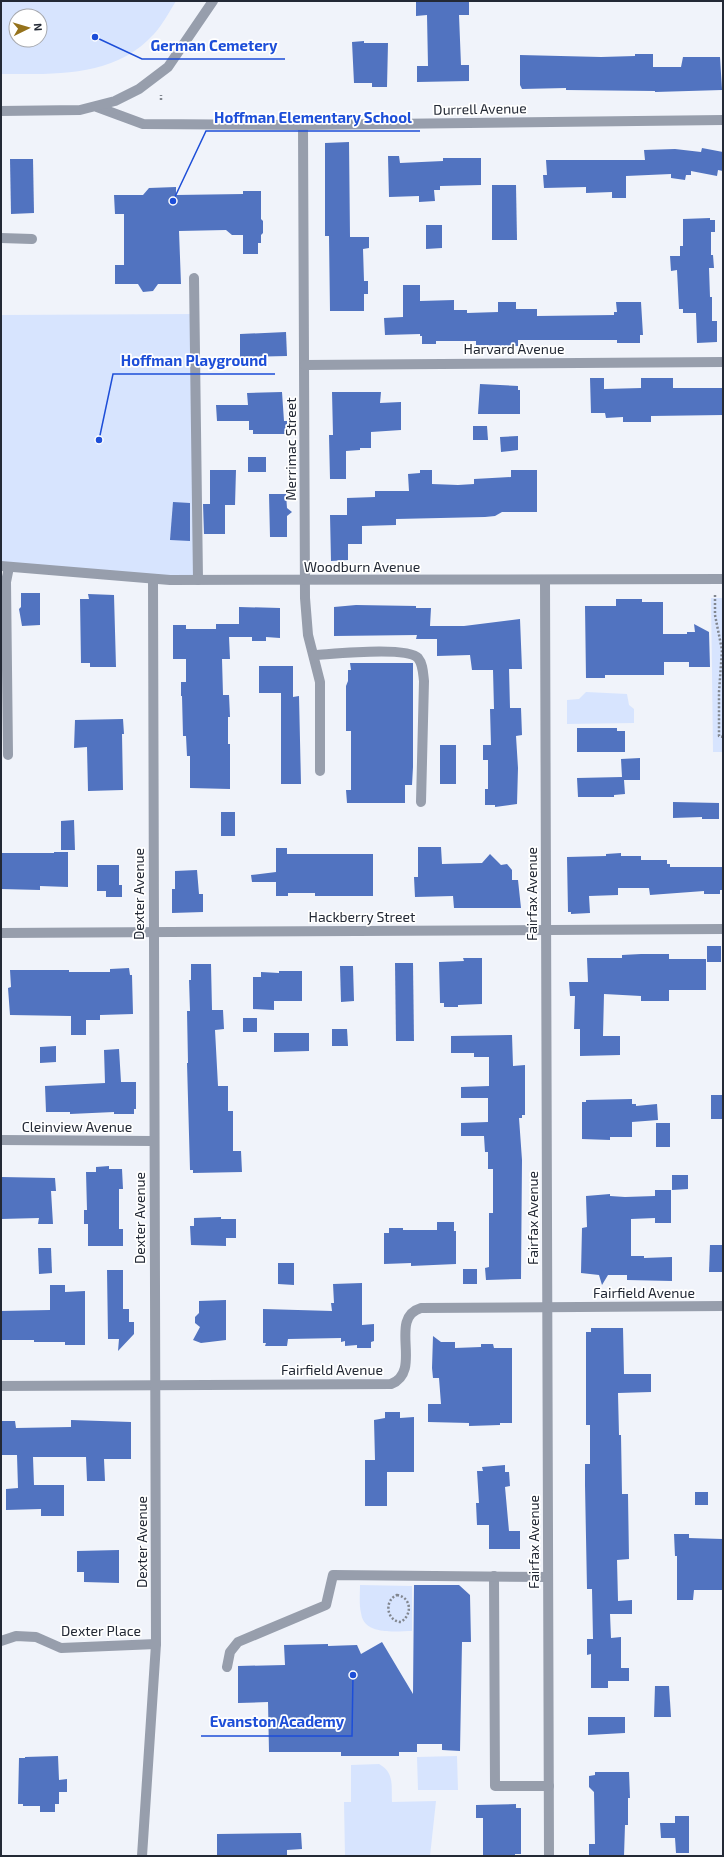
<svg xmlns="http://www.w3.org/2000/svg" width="724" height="1857" viewBox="0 0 724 1857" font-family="'Exo 2',sans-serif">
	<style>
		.green { fill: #d7e4fe; fill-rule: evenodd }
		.building { fill: #5173c0 }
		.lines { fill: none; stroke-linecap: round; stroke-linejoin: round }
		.path { stroke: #81868f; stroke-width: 2.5; stroke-dasharray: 2 2; stroke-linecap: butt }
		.minor { stroke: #979eac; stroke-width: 10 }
		.labels { text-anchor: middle; stroke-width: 3.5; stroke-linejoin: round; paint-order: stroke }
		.street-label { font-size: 14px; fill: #232935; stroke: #fff }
		.leader { fill: none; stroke: #1d4ed8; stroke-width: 1.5 }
		.callout-dot { fill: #1d4ed8; stroke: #fff; stroke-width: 1.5 }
		.callout-label { font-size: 15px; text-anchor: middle; font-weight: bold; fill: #1d4ed8; stroke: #fff; stroke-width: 3.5; stroke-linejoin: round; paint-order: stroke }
	</style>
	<rect width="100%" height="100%" fill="#f0f3fa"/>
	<g class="green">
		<path d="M1,1H176C169,12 163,24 154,34C114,78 55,74 1,74ZM16,16H40V40H16Z"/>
		<path d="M194,314L198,580L1,566V315Z"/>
		<path d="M711,598H723V752H713Z"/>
		<path d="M586,692L627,694L629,705L634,709V723L567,724V700L579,699Z"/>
		<path d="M360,1585L412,1586V1631C396,1631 364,1636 361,1613C359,1604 360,1594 360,1585Z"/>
		<path d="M457,1756L458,1790H418L417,1757Z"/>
		<path d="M379,1764C395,1773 391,1786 392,1802L436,1801L430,1856H345L344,1802H351V1765Z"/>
	</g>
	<g class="building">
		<path d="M416,1H469V15H459L461,65H469V81L417,82V66H428L427,15L416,16Z"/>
		<path d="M364,41V43H388L387,87H372V83H354L352,42Z"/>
		<path d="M635,54H653V67H681L683,57H720L722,90L655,92V91L566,90V88L522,89L520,85V55L601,57L635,56Z"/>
		<path d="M349,142L350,237H369V248L363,249L364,281H368V294H364V311H330L329,236H325V143Z"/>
		<path d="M702,148L723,152V171L718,170L717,176L691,171V175H686L685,180L671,178V174L626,176V198H612V192L586,193V187L544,188L543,175H547L546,160H645L644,150L675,149L701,152Z"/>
		<path d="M388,156H399L400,163L443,161V158H481V185L440,186V190H434L435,201L419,202V196L389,197Z"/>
		<path d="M10,159H33L34,213L11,214Z"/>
		<path d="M492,185H516L517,240H492Z"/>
		<path d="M176,187V195L243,194V191H261V219L263,221V233L261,235V243H258V254H243V235H232L226,230L179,231L181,284H158L153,291L143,292L138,284H115V265H124V214H115L114,195H143L149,188Z"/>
		<path d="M710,218V220H715V232H711V255H713L714,268H709L710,297H712V321H717V342L697,343L696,313H683V309H679L677,270L671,271L670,256H680V246H683V219Z"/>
		<path d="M426,225H442V248L426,249Z"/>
		<path d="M403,285H420V301L454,300V310H467V313L498,312V302H516V309H537V316L614,315V312H617L616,302H641L643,335H640V343H617V340H518V346L476,345V341H436V344H422V336H420V334L385,335L384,318L403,317Z"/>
		<path d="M286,332L287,356L240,357V334Z"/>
		<path d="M590,378H604V389L641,388V378H673V388H723V415L651,416V422H623V417L606,418L605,413H591Z"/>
		<path d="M480,384L518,386V390H520V414H478Z"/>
		<path d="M282,392L284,421H287V434H253V430H249V421H217L216,405H248L247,393Z"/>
		<path d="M332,392H381L380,403L401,402V430L371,432V448H360V450L346,451V479H330L329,435H333Z"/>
		<path d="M473,426H487L488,440H473Z"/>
		<path d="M518,436V450L501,452L500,437Z"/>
		<rect x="248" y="457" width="18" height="15"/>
		<path d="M210,470H236L235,505H225V534H204L203,504H210Z"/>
		<path d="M420,470H432V484L458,485L474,484V479L511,477V470H537V512H502L495,516L485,517L396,519V525L362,526V544H348V560L331,561L330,515H347V498L375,497V491H409L408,474L420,473Z"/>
		<path d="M269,494H286L287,508L292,512L287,516V537H270Z"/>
		<path d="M173,502L190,503V541L170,540Z"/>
		<path d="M21,593H40V625L22,626L19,609L21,607Z"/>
		<path d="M88,594L114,595L116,667H90V663H81L80,599H89Z"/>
		<path d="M616,599H642V602H663V634H687V632H695L694,624L709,632L710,667H689V662H664V675H605V678H586L585,606H616Z"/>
		<path d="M356,605L416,606V608H431L430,626H464L520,619L522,669H509L510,708H521L522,735L516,736L518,768L517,804L495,807V805H485V789H488V760H483V745H491L490,709H494L493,670H472L470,655L437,656V639H416L417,635L334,636V607Z"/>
		<path d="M239,607L280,608V638L266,637V641H252V637H229L230,659H222L223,695H229L230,717H228V744H230V789L190,788V756H187L186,736H183L182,696H181V682H186V659H173V625H186V629H216V624H239Z"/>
		<path d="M350,663H413V767L412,785H405V803H347L346,790H351V731H346V686L348,681V670H351Z"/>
		<path d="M259,666H293V697L299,696L301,784H281V693H259Z"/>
		<path d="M123,719L124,734H122L123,790L88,791L87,747L74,748L75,720Z"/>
		<path d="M577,728H617V731H625V752H577Z"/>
		<rect x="440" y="745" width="16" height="39"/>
		<path d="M640,758V780H624L625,794L614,795V797H578L577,778L622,777L621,759Z"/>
		<path d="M673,802L719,803V819H702V817L673,818Z"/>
		<rect x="221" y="812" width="14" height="24"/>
		<path d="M74,820L75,850H61V821Z"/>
		<path d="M418,847H441L442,864L482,863L490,854L501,865L507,864L512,870V880H518L521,908H454L453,896L415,897L414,877H418Z"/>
		<path d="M276,848H287V854H373V896H315V893H288V896H276V882H252L251,875L276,872Z"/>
		<path d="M54,852H68V887L40,886V890L1,889V853H54Z"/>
		<path d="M621,853V856H641V860H667V864H670V867H722V890H720V894H704V891L650,895L649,888H618V895L589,896L590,913L571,914V912H568L567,857L606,856V854Z"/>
		<path d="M97,865H119V885H122V897H106V891H97Z"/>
		<path d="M197,870L199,894H203V912L172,913V889H175V871Z"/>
		<rect x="707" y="946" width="14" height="16"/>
		<path d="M641,954H669V959H706V990H669V1001H641V996L604,994L603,1036H620V1055L580,1056V1029H574L575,996H570L569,982H588L587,958H622V955Z"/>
		<path d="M463,958H482V1004L458,1005V1007H444V1003H440L439,962L464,961Z"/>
		<path d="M395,963H413L414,1041H396Z"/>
		<path d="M191,964H211L212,1010H223L224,1029L215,1030L218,1086H228V1111H233V1151H241L242,1172L193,1173V1170H190L187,1063H188L187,1011H190L189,980H191Z"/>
		<path d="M340,966H353L354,1001L341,1002Z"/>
		<path d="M129,968L130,975H132L133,1014L100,1015V1020H86V1035H71V1016L10,1015L8,988L11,987L10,970H69V972H110V969Z"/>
		<path d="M279,971H302V1001H274V1010L253,1009V977H261V972L279,973Z"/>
		<rect x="243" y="1018" width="14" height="14"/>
		<path d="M332,1029H347L348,1046H332Z"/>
		<path d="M274,1033H309V1051L274,1052Z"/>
		<path d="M512,1035L513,1066L525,1065V1115H522V1118H519L522,1160L521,1279L486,1280L485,1268L489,1267V1213H493V1169H488V1152H485L484,1136H461V1123L488,1122V1098H461V1087L489,1086V1057H474V1053H451V1036Z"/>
		<path d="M56,1046V1062L40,1063V1047Z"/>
		<path d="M119,1049L121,1082H136V1109H134V1114H114V1112L70,1114V1112H46L45,1086L105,1083L104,1050Z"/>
		<rect x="711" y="1095" width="12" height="24"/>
		<path d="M632,1099V1104H636V1106L657,1104L658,1120L632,1122V1137H610V1140L582,1139V1102H586V1100Z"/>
		<rect x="656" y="1123" width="14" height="24"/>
		<path d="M109,1166V1169H122L123,1189H119V1229H123V1246H88V1224H84V1210H87L86,1172H96V1167Z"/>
		<path d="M672,1175H688V1189L672,1190Z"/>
		<path d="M1,1177L55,1178L56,1191H51L53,1224H38L39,1218L1,1219Z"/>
		<path d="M655,1190H671V1223H655V1218L631,1219V1256H644V1258L672,1257V1281L627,1280V1275H608L602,1285L599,1275L581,1273L582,1228L587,1227L586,1196L610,1194V1196L625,1197L655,1196Z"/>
		<path d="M221,1217V1219H236V1238H226V1246L191,1245L190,1226H194V1218Z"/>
		<path d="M437,1222H454V1231H456V1264L411,1266V1263L384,1264V1233H389V1228H403V1230H437Z"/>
		<path d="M710,1245H723V1272H709Z"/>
		<path d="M38,1248H51L52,1273L39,1274Z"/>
		<path d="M278,1263H294V1285L278,1284Z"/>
		<rect x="463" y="1269" width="14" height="15"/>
		<path d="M107,1270H123V1309H129V1322H134V1334L118,1351L119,1339H108Z"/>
		<path d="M362,1283V1325L374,1324V1341L371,1342V1348H357V1345L345,1346V1341L341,1342V1338L288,1339L287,1346H265L266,1343H263V1309L332,1311L331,1303H334L333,1284Z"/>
		<path d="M50,1285H65V1292L85,1291V1345H65V1342H34V1340H1V1311L50,1310Z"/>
		<path d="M226,1300V1340L201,1343L193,1340L200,1327L195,1323V1317L199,1313V1301Z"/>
		<path d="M591,1328H623L624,1374H651V1392L618,1393L619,1435H621L622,1494H628L629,1559L617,1560L618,1601L632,1600V1614H610L611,1638L621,1637V1668H629V1681H608V1688H591V1654L587,1655V1639H593L592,1589H587L585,1485V1464H590V1425H586V1332H591Z"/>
		<path d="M433,1336L441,1342H455V1348L481,1347V1344H493L494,1348H512V1423H500V1425L469,1426V1423L428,1422V1404H441L439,1378H433L432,1368Z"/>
		<path d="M385,1412H400V1418L414,1417V1472H387V1506H365V1460H375L374,1420L385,1418Z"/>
		<path d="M71,1420L131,1422V1459H104L105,1481H87L86,1457H33L34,1485H64V1516H41V1509L6,1510V1489L18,1488L17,1455H1V1421H15L16,1428L71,1427Z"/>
		<path d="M505,1465V1472H509L510,1486L505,1487L509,1531H520V1549H489V1525H477L476,1503H479L477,1471H483L482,1467Z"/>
		<rect x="695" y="1492" width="13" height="13"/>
		<path d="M674,1534H689V1538L723,1539V1590H694L693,1600H677V1556H675Z"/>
		<path d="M119,1550V1583L84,1582V1572H77V1551Z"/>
		<path d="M414,1585H459L470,1595L471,1642H462L460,1751L442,1750V1744H417V1752H399V1756H341V1752H269L268,1702L238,1703V1666L285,1665L284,1645L328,1644V1646L357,1645L361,1654L382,1642L413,1694Z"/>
		<path d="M655,1686H669L671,1717H654Z"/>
		<path d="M588,1717H625V1733L588,1735Z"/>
		<path d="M58,1756L59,1780L67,1779V1792H59V1804H55V1812H40V1806H23V1804H18L19,1758H25V1757Z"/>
		<path d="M595,1772H629L630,1798H628V1825H625L624,1856H589V1844H595L594,1792L589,1787V1776L595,1775Z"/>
		<path d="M516,1804V1808H521V1854H515V1856H483V1818H476V1805Z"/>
		<path d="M675,1816H689V1853H676L675,1838H661L660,1823H675Z"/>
		<path d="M301,1833L302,1849L287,1850V1856H217V1834Z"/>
	</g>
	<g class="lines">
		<g class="path">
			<path d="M161,100V95"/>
			<path d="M715,595V615L722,650L719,692V736L723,737"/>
			<path d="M397,1595C411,1597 413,1614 401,1622C386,1621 384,1600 397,1595Z"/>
		</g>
		<g class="minor">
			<path d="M97,107L143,124L303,125L723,120"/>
			<path d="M1,111L80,110L115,101L139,89L168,67L213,1"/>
			<path d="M303,125L305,598L308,635L320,682V771"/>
			<path d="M1,238L32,239"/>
			<path d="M194,278L198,580"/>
			<path d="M305,365L723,362"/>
			<path d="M1,566L170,580L723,579"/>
			<path d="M545,581L549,1856"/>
			<path d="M315,655C333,654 407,646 418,658C423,664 423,673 424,681L421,802"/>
			<path d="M8,755L6,582L9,567"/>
			<path d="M1,933L723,929"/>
			<path d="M1,1140L153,1141"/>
			<path d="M1,1386L391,1384C424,1371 387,1318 421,1308L723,1306"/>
			<path d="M494,1576L495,1786H549"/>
			<path d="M1,1641L16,1636L36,1637L61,1648L156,1644"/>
			<path d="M227,1667L230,1652L238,1642L326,1605L333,1575L548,1577"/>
			<path d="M142,1856L156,1644L153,579"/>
		</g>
	</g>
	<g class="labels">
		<g class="street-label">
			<text transform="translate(480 109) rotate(-1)" y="5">Durrell Avenue</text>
			<text x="514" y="354">Harvard Avenue</text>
			<text transform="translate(291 449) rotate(-90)" y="5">Merrimac Street</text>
			<text x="362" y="572">Woodburn Avenue</text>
			<text transform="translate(139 894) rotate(-90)" y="5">Dexter Avenue</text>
			<text transform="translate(532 894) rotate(-90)" y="5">Fairfax Avenue</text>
			<text x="362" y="922">Hackberry Street</text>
			<text x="77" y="1132">Cleinview Avenue</text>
			<text transform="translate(140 1218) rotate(-90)" y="5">Dexter Avenue</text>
			<text transform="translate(533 1218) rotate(-90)" y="5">Fairfax Avenue</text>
			<text x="644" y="1298">Fairfield Avenue</text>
			<text x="332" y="1375">Fairfield Avenue</text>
			<text transform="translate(142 1542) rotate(-90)" y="5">Dexter Avenue</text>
			<text transform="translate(534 1542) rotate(-90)" y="5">Fairfax Avenue</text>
			<text x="101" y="1636">Dexter Place</text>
		</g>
	</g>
	<path class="leader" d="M95 37L142 59H285M173 201L206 131H420M99 440L113 374H275M353 1675L352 1736H201"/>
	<g class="callout-dot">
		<circle cx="95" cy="37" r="4"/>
		<circle cx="173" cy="201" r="4"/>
		<circle cx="99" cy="440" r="4"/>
		<circle cx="353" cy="1675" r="4"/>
	</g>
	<g class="callout-label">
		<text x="214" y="51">German Cemetery</text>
		<text x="313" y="123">Hoffman Elementary School</text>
		<text x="194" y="366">Hoffman Playground</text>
		<text x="277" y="1727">Evanston Academy</text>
	</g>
	<rect width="724" height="1857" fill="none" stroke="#232935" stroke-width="4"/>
	<g transform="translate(28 28) rotate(85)"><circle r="19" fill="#ffffff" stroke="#a7a9ae"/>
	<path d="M0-3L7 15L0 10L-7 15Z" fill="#95721b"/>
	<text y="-6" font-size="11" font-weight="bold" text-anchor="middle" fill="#232935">N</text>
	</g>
</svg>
